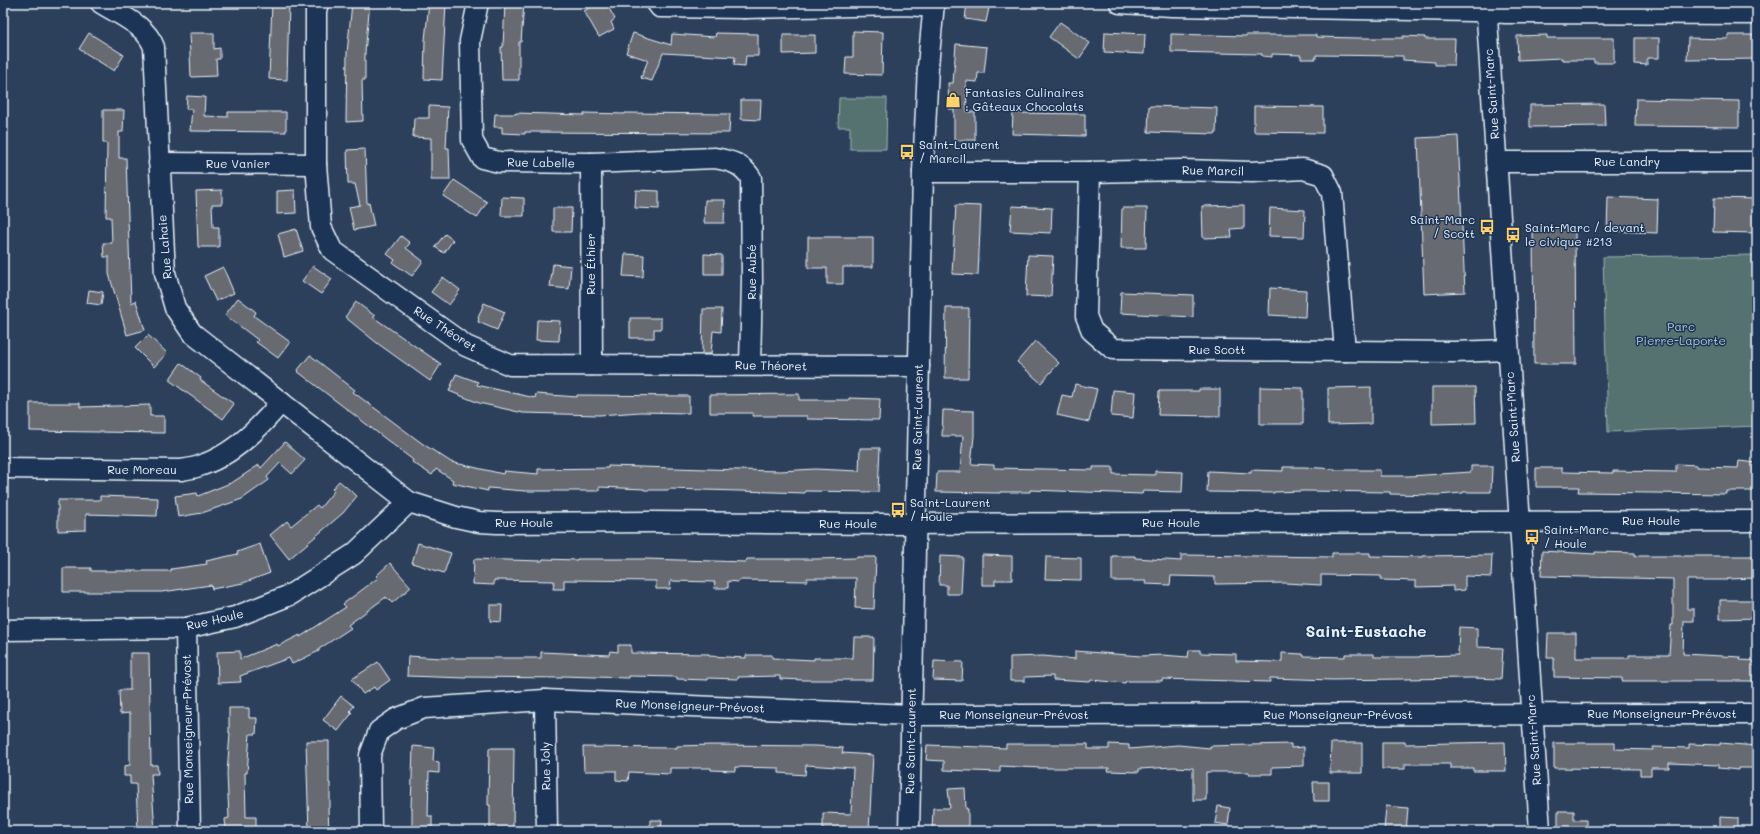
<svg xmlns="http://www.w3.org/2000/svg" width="1760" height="834" viewBox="0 0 1760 834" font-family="Mali,sans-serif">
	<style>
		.green { fill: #547271; stroke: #9eb2b4 }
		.building { fill: #676b71; stroke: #e8f1f8 }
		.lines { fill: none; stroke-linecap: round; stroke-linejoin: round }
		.minor-casing { stroke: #e8f1f8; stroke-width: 23 }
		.minor { stroke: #1d3557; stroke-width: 20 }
		.labels { text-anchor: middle; stroke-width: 3; stroke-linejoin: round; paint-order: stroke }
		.poi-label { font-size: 12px; fill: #e8f1f8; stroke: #1d3557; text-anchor: start }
		.street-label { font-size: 12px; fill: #e8f1f8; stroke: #1d3557 }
		.park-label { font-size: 12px; fill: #b4c5c9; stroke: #1d3557 }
		.district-label { font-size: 16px; font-weight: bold; fill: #e8f1f8; stroke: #1d3557 }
	</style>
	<rect width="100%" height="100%" fill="#2c405c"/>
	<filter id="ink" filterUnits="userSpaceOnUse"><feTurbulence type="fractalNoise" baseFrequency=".025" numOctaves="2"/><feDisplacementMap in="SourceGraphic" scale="8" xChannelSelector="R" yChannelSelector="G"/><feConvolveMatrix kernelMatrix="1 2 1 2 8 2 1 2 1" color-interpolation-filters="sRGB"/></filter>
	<g filter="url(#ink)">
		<g class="green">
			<path d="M839,98H887L886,149H850V127H838Z"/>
			<path d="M1757,255V426L1608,432L1603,257Z"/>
		</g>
		<g class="building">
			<path d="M272,3H289L287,80L269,79Z"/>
			<path d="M352,3H370L365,52V80H362L363,121L346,122L347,53Z"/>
			<path d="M429,3H446L442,80L424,79L425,40Z"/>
			<path d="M505,3H524L521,42H519V80H502L501,47H503Z"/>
			<path d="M598,3H606L615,19L611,22L614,29L599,37L584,11Z"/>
			<path d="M967,3H990L986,22L965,19Z"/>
			<path d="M1060,22L1090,43L1079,59L1049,37Z"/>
			<path d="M853,31L883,32L882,75L845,74L846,57H853Z"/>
			<path d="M1105,32L1145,34L1144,54L1104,52Z"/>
			<path d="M89,33L124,55L114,71L79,49Z"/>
			<path d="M189,33H214V49L220,48V59H216L217,76L191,77Z"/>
			<path d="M633,33L671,45L672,34L715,37L716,33L758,34V56H746L745,66L734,65L735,57L663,53L652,81L641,78L648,60L626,53Z"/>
			<path d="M1171,34L1246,36V35H1316V37L1357,38H1403V36L1425,37V39H1455L1454,65H1435V62L1403,60V56L1316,55V59H1301V55L1272,54V57L1262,56V54L1171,52Z"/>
			<path d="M783,35H815V53L783,54Z"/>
			<path d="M1547,35V38H1614V63H1594V60H1562V58L1518,60L1517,36Z"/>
			<path d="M1728,35H1757V59L1687,60L1688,38L1728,39Z"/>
			<path d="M1635,38H1659V58H1647V65L1635,64Z"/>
			<path d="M956,44L987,47L984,73H978L977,82L966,81L967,112H975V140H954V109H949L948,83H953Z"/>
			<path d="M187,96L205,97L204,116L228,117V112H286V132L190,131L192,109H186Z"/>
			<path d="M1636,99L1739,101V127L1635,126Z"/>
			<path d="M741,100H761L760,120L741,119Z"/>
			<path d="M1604,104L1605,126L1530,127V105Z"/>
			<path d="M429,106L448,107L446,148H449L450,180H431V138L413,137L414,118H429Z"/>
			<path d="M1149,106L1217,108L1216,134L1148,132Z"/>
			<path d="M1254,106L1323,107V133L1254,132Z"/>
			<path d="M103,110H124L123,132H119V158H126L131,303L136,301L145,330L127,335L109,274V257H104L103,243H112L111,217H106L107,143H103Z"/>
			<path d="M516,113L584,115V113L625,114V113L730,114L729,133L525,132V134L502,133V127H494L495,114H516Z"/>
			<path d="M1013,113L1085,114V136L1012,134Z"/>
			<path d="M1458,136L1465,292L1424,294L1418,138Z"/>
			<path d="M365,149L367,204L369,203L374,226L354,230L349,207L360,205L355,184H348L347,150Z"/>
			<path d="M454,180L487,202L477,218L443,196Z"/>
			<path d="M222,190V204H212L213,227H219V247H198L196,191Z"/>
			<path d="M295,190L296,213L277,214V191Z"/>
			<path d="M636,190L659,191V209L635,208Z"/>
			<path d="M502,197L524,198V216H501Z"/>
			<path d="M1608,197L1658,199L1657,233L1607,231Z"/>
			<path d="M1714,198L1757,199V233L1713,232Z"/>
			<path d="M705,200H725L724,223H704Z"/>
			<path d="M956,205L981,206L978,275L952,274Z"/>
			<path d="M1244,205V228L1231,229L1232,237L1203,238L1202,206Z"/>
			<path d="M1012,206L1052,208L1051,233L1010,231Z"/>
			<path d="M553,208H572L571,232H553Z"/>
			<path d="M1122,208H1147L1146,248H1121Z"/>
			<path d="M1270,208L1305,210L1304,237L1269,236Z"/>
			<path d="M1575,228L1576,364H1534L1533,229Z"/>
			<path d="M296,229L303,251L284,257L278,234Z"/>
			<path d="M445,234L453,240L444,253L435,247Z"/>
			<path d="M401,236L410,243L406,248L423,261L412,276L393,263L395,260L387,254Z"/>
			<path d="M808,237H873V267H843V284H827V268H808Z"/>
			<path d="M625,254L644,255L643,277L623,276Z"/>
			<path d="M704,254L722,255V274H704Z"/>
			<path d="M1028,255L1053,256L1051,297L1026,296Z"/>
			<path d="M553,264L571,266L569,289L550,287Z"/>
			<path d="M313,266L332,279L321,294L302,281Z"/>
			<path d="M223,267L234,293L216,301L204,276Z"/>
			<path d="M443,277L460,290L449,305L431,292Z"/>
			<path d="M1270,288L1306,290L1305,317L1269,315Z"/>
			<path d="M89,290L103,292L101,305L87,303Z"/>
			<path d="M1121,292L1193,295V317L1120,313Z"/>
			<path d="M238,298L256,312L254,316L290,342L278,358L256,342L258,340L225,315Z"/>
			<path d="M356,302L375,316L373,317L441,364L430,381L377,343L345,317Z"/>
			<path d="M484,303L505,312L497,330L478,322L479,319L478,318Z"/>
			<path d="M946,308H969L968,378H945Z"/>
			<path d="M703,309H722L721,332L713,331L711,354H702Z"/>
			<path d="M630,318H661V329H654V338H630Z"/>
			<path d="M537,320L560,321L559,341L536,340Z"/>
			<path d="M148,335L167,353L154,367L135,348Z"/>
			<path d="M1035,341L1059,363L1041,383L1017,362Z"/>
			<path d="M310,355L355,390L353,392L423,444L451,462L503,474L504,471L538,474V469L608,468V466L740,470L780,471L815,469L859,471L860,448H880L878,492L805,491V493L774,492L669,489V490H644V489L599,487V491H525L488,488V491L452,483L453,480L436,469L432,475L412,462L413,460L297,371Z"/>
			<path d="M181,363L201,378L200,380L234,404L223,419L169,380Z"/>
			<path d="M456,374L478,382L477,385L535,398L536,394L577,397V395L689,396V413L640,412L599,415L523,413L479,403L449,391Z"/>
			<path d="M1075,384L1097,389L1089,422L1057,415L1062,395L1072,397Z"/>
			<path d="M1260,387L1303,388V424H1260Z"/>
			<path d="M1371,387V424L1328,425V388Z"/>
			<path d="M1432,387H1475L1476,423L1432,424Z"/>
			<path d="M1199,389H1220V416L1158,415L1159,391H1199Z"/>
			<path d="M1113,390L1135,392L1133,418L1111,416Z"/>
			<path d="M799,394V400H849V398L880,399L879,420L807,419V416H753V413H710V395Z"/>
			<path d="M30,403H80V407L150,405V416H164V433L30,431Z"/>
			<path d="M943,410L974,411V436L971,464L994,465V468L1045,469L1093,470V467H1113V474L1155,475V471L1183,472L1182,492L1143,491L1142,494L1030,490V492H1000V493L936,492L937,472H960L963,436H942Z"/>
			<path d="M285,442L305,460L292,474L280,463L267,477L269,480L242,499L202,513L178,517L175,496L197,493L198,496L233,482L259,465L261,468Z"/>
			<path d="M1739,461L1757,463V491H1726V494L1578,492L1579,487H1536V468H1562V472L1613,473V471L1676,472V464L1697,465V467L1738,468Z"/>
			<path d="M1471,466H1492L1491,492H1463V493L1438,495L1390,494V492L1304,491L1274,492V493L1207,492L1208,471L1251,473V470L1283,471V467H1304L1335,469V470H1380V476H1410L1471,472Z"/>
			<path d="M339,481L357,496L343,513L289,559L270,535L287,521L291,526L317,505L320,508L334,491L332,489Z"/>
			<path d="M100,496L158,498L157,516L86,514V530L58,531V500H100Z"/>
			<path d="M418,543L451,553L444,573L412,563Z"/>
			<path d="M260,544L270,573L243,583L212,589L211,585L162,592H63V568H91V571H171V569L207,564L206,561L238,554L237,552Z"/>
			<path d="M1542,551L1595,554V552L1635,553V556H1757V578L1727,579V580H1687V609H1694V621H1684L1683,654L1741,657L1740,660L1757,661V681H1622V678L1554,677V658H1547L1548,633H1576V658H1629V655H1669L1671,625H1673V579L1541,576Z"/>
			<path d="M1332,553H1370V556L1423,557V556L1492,555L1491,577L1465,576V590L1453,591V586L1416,587V581L1381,580V576L1321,575V585L1285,583L1215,584V577L1171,576L1170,585L1145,584L1146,581H1112V556H1135V558L1181,561V555L1332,557Z"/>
			<path d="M982,555L1012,556V580H995V585H982Z"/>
			<path d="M940,556L963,557L961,594H947V585H939Z"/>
			<path d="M857,557H876L874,609L855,608L856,578H807V581L739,580V582L728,581V588H714L715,582L671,581L670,589H656V581L564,580V589H553L554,581L494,580V585L473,584L474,559L542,561L543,559L577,560V559H646L746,562L747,559H815L857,558Z"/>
			<path d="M1046,557L1081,558V580L1045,579Z"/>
			<path d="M390,563L411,587L392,603L386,597L348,625L351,628L319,649V651L292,664L289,658L240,676L241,682L218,683L217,652L240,651V659L277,644L278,646L300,635V637L346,607L343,604L378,578L376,576Z"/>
			<path d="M1720,600H1757V618L1720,619Z"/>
			<path d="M490,605H502L501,622L490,621Z"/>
			<path d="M1459,627L1477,628V647L1503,648L1501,679L1471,678L1332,680L1270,678V682L1162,679V681H1126L1125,683L1091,680L1090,682L1053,680V676L1025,677V681H1010V657L1043,656L1075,659V651L1141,656L1162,655L1188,657L1189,650H1200V653L1236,654V661L1276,662L1282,661V653L1303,654V656L1345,657V654H1374V657H1420V656L1458,655Z"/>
			<path d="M854,637H874L873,680H804L780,679V676L738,677V679L708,678V680L677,679V677L629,676V678L562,676V678L466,677V678L407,676L408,656L441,658H541V652L609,655L610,651L618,652V645H631V653L709,654V656L746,658V655H772V658L814,660V658H853Z"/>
			<path d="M130,653H149L151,765H157L158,774H151L155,831H138L136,784H130V776H124V766L130,765V713L120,714L119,690H130Z"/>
			<path d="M934,661L963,662L962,681L933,680Z"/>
			<path d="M378,662L390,680L376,690L374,687L363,694L352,679Z"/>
			<path d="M341,696L354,706L350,711L352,713L338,731L323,720Z"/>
			<path d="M229,708H249V718H257L256,734H250L247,773H245L246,817H256V831H226L225,819L229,818L227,774L230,733H229Z"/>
			<path d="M306,741H329V783H330V808H328L329,831H309Z"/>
			<path d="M1382,742H1405V744L1505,742L1506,771H1473V768H1450V764H1405V769H1382Z"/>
			<path d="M1331,743H1362V773H1330Z"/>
			<path d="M1554,743H1615V749L1653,750V747L1689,748V744L1720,745V743L1757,746V768H1739V770L1718,768V765L1669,763V768H1651V775H1640V769L1554,768Z"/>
			<path d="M1006,744H1088V749H1109V744L1129,745V749L1178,745L1210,748V746L1291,744V748L1304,747V766L1272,767V774H1249V772H1206V800H1193V768L1174,767L1139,769V772L1108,771L1109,768H1040L1000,766V772L944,770V761L926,760L927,745L1006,748Z"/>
			<path d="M712,745L817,746L843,748L842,753L873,755L869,831H823V813L851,814L853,768L806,765L805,775L779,773V768L735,767V771L711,770V768H670V774L629,772L628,781L616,780V771H584L583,747L677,748V746Z"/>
			<path d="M413,746L434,748L433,761L439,762V773L429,772L428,816H432V831H412V808H411Z"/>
			<path d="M489,748H514L513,831H490V805H488Z"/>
			<path d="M1313,782H1329V801H1314Z"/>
			<path d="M965,788L966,809H968V831H932L933,808H950L948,789Z"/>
			<path d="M1218,806L1230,808L1228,825L1215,823Z"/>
			<path d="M1386,806L1408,808L1406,831H1384Z"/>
			<path d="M1558,811H1574V820H1586V831H1558Z"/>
			<path d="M1720,817L1738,818V831H1720Z"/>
			<path d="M650,820H662L661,831H650Z"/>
		</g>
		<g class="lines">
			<defs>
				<g id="minor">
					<path d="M101,3C120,15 146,25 154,47L165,273L175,308L192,333L409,502L456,517L479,522L497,523L652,522L888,524L1757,521"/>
					<path d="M318,3L316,11V164L321,227L332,250L466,346L510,365L919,366"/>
					<path d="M478,3L470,41L472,140L482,158L499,162L591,163L715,158C732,161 742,164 751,178L752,281L750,365"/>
					<path d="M657,3L660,7L745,8"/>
					<path d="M745,3V8L907,5L933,7"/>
					<path d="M1120,3L1172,6L1473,11L1506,13L1757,14"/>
					<path d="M1486,3L1540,831"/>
					<path d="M1496,162H1757"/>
					<path d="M159,163L316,164"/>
					<path d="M591,163L592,365"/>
					<path d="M923,172H1090L1181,170L1252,172L1303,169L1323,175L1332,193L1345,351"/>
					<path d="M1090,172L1086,316L1092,331L1113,349L1455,352L1508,350"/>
					<path d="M3,468L181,470C188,469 195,468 202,465C234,454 260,428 281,402"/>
					<path d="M186,628L190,831"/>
					<path d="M3,630L186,628L235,617L290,595L354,554L409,502"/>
					<path d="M545,700L547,831"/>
					<path d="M371,831L370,755L379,731L396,719L424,708L545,700L912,715L1757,714"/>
					<path d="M909,831L923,172L928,66L934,3"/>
				</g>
			</defs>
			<use href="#minor" class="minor-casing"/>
			<use href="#minor" class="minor"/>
		</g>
	</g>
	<defs>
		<symbol id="shop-bare" viewBox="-9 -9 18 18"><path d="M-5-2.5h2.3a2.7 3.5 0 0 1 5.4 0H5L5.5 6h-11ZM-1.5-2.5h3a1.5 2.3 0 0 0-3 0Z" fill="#ffd166" stroke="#1d3557" stroke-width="2.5" paint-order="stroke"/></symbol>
		<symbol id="bus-bare" viewBox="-9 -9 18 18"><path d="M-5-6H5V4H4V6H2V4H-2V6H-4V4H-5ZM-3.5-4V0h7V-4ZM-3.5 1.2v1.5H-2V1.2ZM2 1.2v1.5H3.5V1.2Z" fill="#ffd166" stroke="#1d3557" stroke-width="2.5" paint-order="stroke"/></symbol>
	</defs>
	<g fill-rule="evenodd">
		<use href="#shop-bare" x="942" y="89" width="22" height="22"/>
		<use href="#bus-bare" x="896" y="141" width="22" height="22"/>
		<use href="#bus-bare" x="1476" y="216" width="22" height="22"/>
		<use href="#bus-bare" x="1502" y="224" width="22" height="22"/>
		<use href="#bus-bare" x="887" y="499" width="22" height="22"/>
		<use href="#bus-bare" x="1521" y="526" width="22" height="22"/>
	</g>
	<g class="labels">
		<g class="poi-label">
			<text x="965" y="97">Fantasies Culinaires<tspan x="965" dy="14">: Gâteaux Chocolats</tspan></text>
			<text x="919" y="149">Saint-Laurent<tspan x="919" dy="14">/ Marcil</tspan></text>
			<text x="1475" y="224" text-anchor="end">Saint-Marc<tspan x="1475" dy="14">/ Scott</tspan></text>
			<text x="1525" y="232">Saint-Marc / devant<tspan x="1525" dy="14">le civique #213</tspan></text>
			<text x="910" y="507">Saint-Laurent<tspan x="910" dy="14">/ Houle</tspan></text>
			<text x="1544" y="534">Saint-Marc<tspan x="1544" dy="14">/ Houle</tspan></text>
		</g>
		<g class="street-label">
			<text transform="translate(1492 94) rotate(-94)" y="4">Rue Saint-Marc</text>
			<text x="1627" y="166">Rue Landry</text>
			<text transform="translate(541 163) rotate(1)" y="4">Rue Labelle</text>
			<text x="238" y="168">Rue Vanier</text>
			<text transform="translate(1213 171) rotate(1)" y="4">Rue Marcil</text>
			<text transform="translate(165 247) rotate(-95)" y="4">Rue Lahaie</text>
			<text transform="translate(591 264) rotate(-90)" y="4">Rue Éthier</text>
			<text transform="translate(752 272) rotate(-90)" y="4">Rue Aubé</text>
			<text transform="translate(445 329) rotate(33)" y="4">Rue Théoret</text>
			<text x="1217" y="354">Rue Scott</text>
			<text transform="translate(771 366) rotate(1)" y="4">Rue Théoret</text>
			<text transform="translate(918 417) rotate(-89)" y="4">Rue Saint-Laurent</text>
			<text transform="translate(1513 417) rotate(-94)" y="4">Rue Saint-Marc</text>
			<text x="142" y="474">Rue Moreau</text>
			<text x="1651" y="525">Rue Houle</text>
			<text x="524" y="527">Rue Houle</text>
			<text x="1171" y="527">Rue Houle</text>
			<text x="848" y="528">Rue Houle</text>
			<text transform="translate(215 620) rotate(-13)" y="4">Rue Houle</text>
			<text transform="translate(690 706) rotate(2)" y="4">Rue Monseigneur-Prévost</text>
			<text x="1662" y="718">Rue Monseigneur-Prévost</text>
			<text x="1014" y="719">Rue Monseigneur-Prévost</text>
			<text x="1338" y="719">Rue Monseigneur-Prévost</text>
			<text transform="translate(188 729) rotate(-91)" y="4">Rue Monseigneur-Prévost</text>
			<text transform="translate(1534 740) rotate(-94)" y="4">Rue Saint-Marc</text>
			<text transform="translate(911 741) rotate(-89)" y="4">Rue Saint-Laurent</text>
			<text transform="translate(546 766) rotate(-91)" y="4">Rue Joly</text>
		</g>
		<g class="park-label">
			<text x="1681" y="331">Parc<tspan x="1681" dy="14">Pierre-Laporte</tspan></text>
		</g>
		<g class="district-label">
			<text x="1366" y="637">Saint-Eustache</text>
		</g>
	</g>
	<rect width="1760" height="834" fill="none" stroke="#1d3557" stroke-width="16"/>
	<rect x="8" y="8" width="1744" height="818" fill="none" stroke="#e8f1f8" stroke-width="1.5" filter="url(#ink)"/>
</svg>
